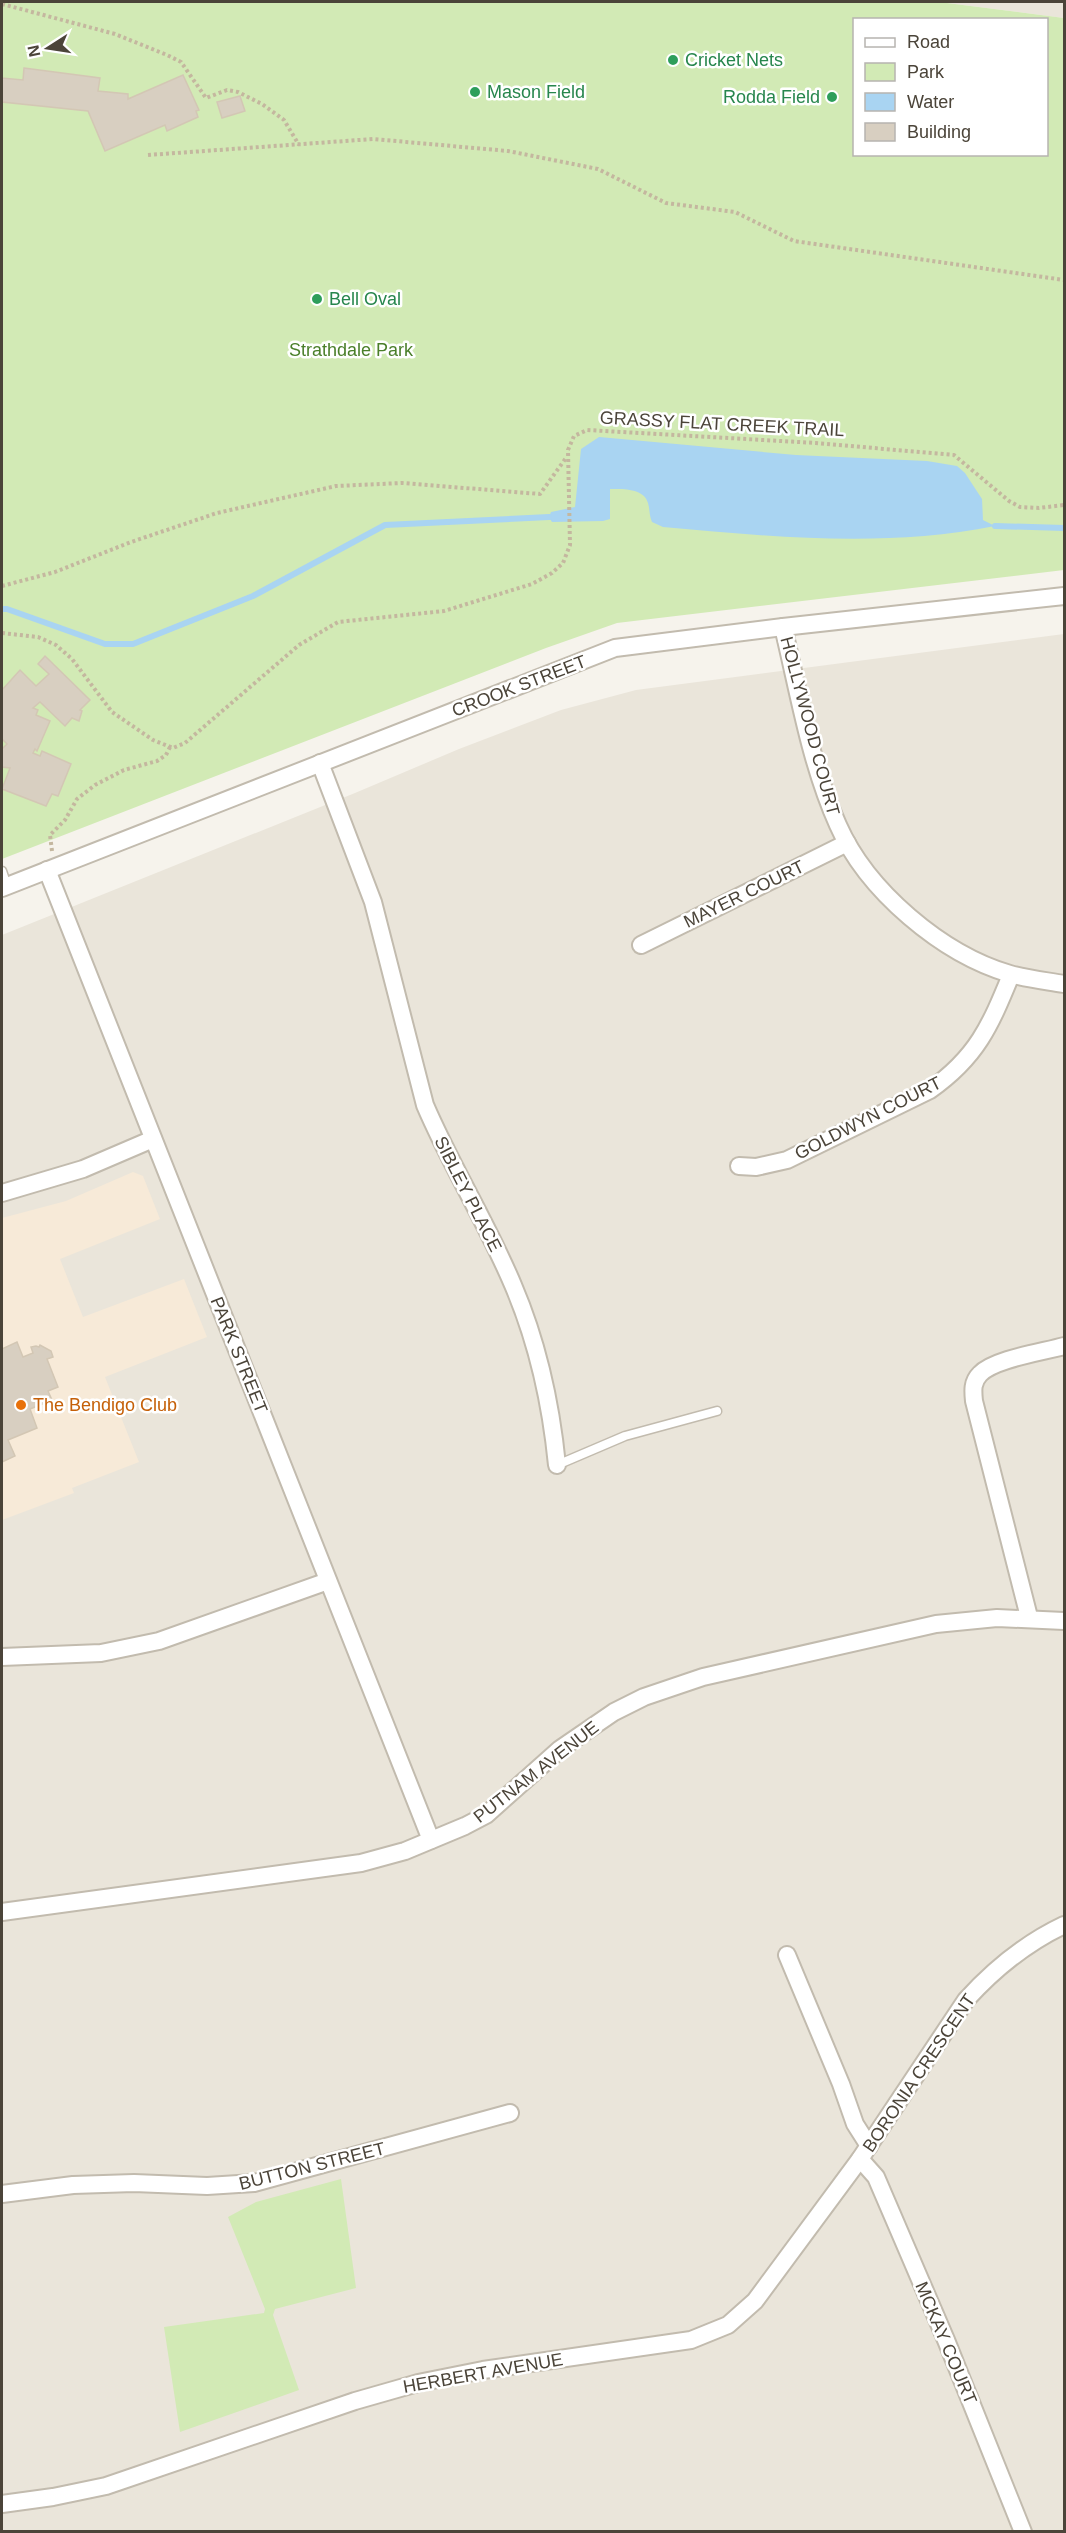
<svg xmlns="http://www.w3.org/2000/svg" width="1066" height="2533" viewBox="0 0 1066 2533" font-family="Helvetica,sans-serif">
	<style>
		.residential { fill: #eae5da }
		.commercial { fill: #f7ead8 }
		.green { fill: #d2eab5; fill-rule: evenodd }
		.water { fill: #a9d4f2 }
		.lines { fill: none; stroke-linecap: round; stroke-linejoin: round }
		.stream { stroke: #a9d4f2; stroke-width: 6 }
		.building { fill: #d8cfc1; stroke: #d3c7b4; stroke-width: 1.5 }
		.lane-casing { stroke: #c2bbae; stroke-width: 11 }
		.street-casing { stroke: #c2bbae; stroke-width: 20 }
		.path { stroke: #c4b79f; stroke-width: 4; stroke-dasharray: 3 3; stroke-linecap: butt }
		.lane { stroke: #fff; stroke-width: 8 }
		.street { stroke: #fff; stroke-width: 16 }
		.leisure-dot { fill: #2e9e5b; stroke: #fff; stroke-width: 2 }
		.food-dot { fill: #e8710a; stroke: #fff; stroke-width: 2 }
		.labels { text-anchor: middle; stroke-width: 5; stroke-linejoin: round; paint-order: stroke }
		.leisure-label { font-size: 18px; fill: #27864d; stroke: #fff; text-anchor: start }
		.park-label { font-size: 18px; fill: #4a7f2a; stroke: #fff }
		.street-label { font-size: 18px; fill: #4b4439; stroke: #fff }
		.food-label { font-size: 18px; fill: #c56008; stroke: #fff; text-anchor: start }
	</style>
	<rect width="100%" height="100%" fill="#f6f3ec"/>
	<g class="residential">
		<path d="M939,2H1064V18Z"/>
		<path d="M1064,634V2531L2,2532V935L355,793L459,749L561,710L636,690Z"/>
	</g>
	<path class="commercial" d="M133,1172L143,1176L160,1219L60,1259L83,1317L184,1279L207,1337L105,1377L139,1462L72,1488L74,1493L2,1520V1218L66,1201Z"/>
	<g class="green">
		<path d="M2,2H939L1064,18V570L617,623L546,648L2,859ZM854,20H1046V154H854Z"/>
		<path d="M341,2179L356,2288L275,2309L273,2315L299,2390L180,2432L164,2327L264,2313L265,2309L228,2217L256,2202Z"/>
	</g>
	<path class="water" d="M599,437L796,455L927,461L957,466L965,473L982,499L983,520L995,526C885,548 774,537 663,527L652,522C649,515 650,510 648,503C644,488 622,489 610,489V519L603,521L552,522L549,517L551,512L575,507L581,449Z"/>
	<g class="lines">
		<g class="stream">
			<path d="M995,526L1064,528"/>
			<path d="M2,609H7L105,644H133L253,596L385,525L549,517"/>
		</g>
	</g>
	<g class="building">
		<path d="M24,68L100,78L98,91L128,94V99L183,75L199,110L196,111L198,117L167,131L165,125L105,151L88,111L2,102V78L23,80Z"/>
		<path d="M240,96L245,111L222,118L217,102Z"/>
		<path d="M45,656L90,700L80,710L82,711L79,721L72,718L65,726L40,702L33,708L38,710L36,715L50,721L37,751L35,749L33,753L40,756L42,751L71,764L58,796L52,794L46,806L2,789L10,768L2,767V749L7,744L2,739V690L20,670L36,686L49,674L38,664Z"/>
		<path d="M17,1342L23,1357L33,1353L31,1347L36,1346L39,1347L40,1345L51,1351L53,1357L47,1359L58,1387L48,1391L52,1400L30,1409L37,1428L8,1440L15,1456L2,1462V1349Z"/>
	</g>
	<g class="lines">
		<defs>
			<g id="lane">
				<path d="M2,871L7,886"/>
				<path d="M557,1465L625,1436L717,1411"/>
			</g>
			<g id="street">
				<path d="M783,627C799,693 810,763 838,825C867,891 942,954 1010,974C1028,979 1047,981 1064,984"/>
				<path d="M320,763L373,902L425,1105C451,1166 487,1223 513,1285C537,1341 551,1404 557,1465"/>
				<path d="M47,870L431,1840"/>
				<path d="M2,888L615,648L783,627L1064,596"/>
				<path d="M641,945L847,843"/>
				<path d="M739,1166L756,1167L787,1160L930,1090C977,1057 990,1026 1011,975"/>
				<path d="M2,1193L83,1169L153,1139"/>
				<path d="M1029,1617L974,1401C973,1391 972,1382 980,1374C994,1359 1043,1352 1064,1346"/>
				<path d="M2,1657L101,1653L159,1641L328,1581"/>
				<path d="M2,1912L361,1863L405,1851L465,1826L486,1815L560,1749L614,1712L644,1697L703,1677L936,1624L997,1618L1064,1621"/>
				<path d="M787,1955L841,2084L855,2124L869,2146"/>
				<path d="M860,2159L876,2177L946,2340L1023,2532"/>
				<path d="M2,2194L73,2185L134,2183L207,2186L254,2183L510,2113"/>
				<path d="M2,2504L53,2497L106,2486L355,2401L418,2383L483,2370L691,2340L728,2325L755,2301L860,2159L966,2000C995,1968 1026,1943 1064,1925"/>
			</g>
		</defs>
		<use href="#lane" class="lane-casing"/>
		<use href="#street" class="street-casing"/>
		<g class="path">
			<path d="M2,4L115,34L167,55L181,62L206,98L227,90L238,92L262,104L284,120L299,145"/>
			<path d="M148,155L373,139L508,151L598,169L666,203L735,212L794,241L1064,280"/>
			<path d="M2,586L55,572L131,542L217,513L336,486L402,483L540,494L566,458"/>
			<path d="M2,633L38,637L56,645L72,659L112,712L153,740L173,748L185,743L299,645L338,622L444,611L532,584L552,573L563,563L570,545L568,450L574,436L587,430L816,443L954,455L1009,501L1020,507L1039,508L1064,505"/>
			<path d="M52,851L50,835L65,820L77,799L95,785L124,770L157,761L166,755L170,747"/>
		</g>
		<use href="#lane" class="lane"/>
		<use href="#street" class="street"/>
	</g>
	<g class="leisure-dot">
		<circle cx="673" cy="60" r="6"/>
		<circle cx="475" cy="92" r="6"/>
		<circle cx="832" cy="97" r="6"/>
		<circle cx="317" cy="299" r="6"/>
	</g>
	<circle class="food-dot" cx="21" cy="1405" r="6"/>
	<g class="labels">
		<g class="leisure-label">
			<text x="685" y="66">Cricket Nets</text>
			<text x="487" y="98">Mason Field</text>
			<text x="820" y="103" text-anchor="end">Rodda Field</text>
			<text x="329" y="305">Bell Oval</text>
		</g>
		<g class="park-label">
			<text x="351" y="356">Strathdale Park</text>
		</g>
		<g class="street-label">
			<text transform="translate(722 424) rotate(3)" y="6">GRASSY FLAT CREEK TRAIL</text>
			<text transform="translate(519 686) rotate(-21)" y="6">CROOK STREET</text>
			<text transform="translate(810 726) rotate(75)" y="6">HOLLYWOOD COURT</text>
			<text transform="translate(744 894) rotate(-26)" y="6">MAYER COURT</text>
			<text transform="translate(868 1118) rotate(-27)" y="6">GOLDWYN COURT</text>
			<text transform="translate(468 1194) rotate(63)" y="6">SIBLEY PLACE</text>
			<text transform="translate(239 1355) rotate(68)" y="6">PARK STREET</text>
			<text transform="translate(536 1772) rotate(-38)" y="6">PUTNAM AVENUE</text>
			<text transform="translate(919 2073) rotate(-56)" y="6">BORONIA CRESCENT</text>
			<text transform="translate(312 2166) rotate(-14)" y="6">BUTTON STREET</text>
			<text transform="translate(946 2343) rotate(67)" y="6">MCKAY COURT</text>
			<text transform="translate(483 2373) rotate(-10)" y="6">HERBERT AVENUE</text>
		</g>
		<g class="food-label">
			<text x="33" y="1411">The Bendigo Club</text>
		</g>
	</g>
	<rect width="1066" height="2533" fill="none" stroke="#4b4439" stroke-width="6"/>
	<rect x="853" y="18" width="195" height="138" fill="#ffffff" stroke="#b7b4b0" stroke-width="1.5"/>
	<rect x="865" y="38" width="30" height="9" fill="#ffffff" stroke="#b7b4b0" stroke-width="1.5"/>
	<text x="907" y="48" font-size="18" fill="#4b4439">Road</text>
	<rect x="865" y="63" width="30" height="18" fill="#d2eab5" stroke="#b7b4b0" stroke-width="1.5"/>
	<text x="907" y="78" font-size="18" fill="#4b4439">Park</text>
	<rect x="865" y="93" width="30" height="18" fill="#a9d4f2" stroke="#b7b4b0" stroke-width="1.5"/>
	<text x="907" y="108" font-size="18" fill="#4b4439">Water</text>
	<rect x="865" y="123" width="30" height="18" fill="#d8cfc1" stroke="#b7b4b0" stroke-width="1.5"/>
	<text x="907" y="138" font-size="18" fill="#4b4439">Building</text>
	<g transform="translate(48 48) rotate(258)" stroke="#ffffff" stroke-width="4.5" paint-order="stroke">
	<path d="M0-4.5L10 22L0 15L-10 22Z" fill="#4b4439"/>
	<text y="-9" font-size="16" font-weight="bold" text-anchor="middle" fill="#4b4439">N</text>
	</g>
</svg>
